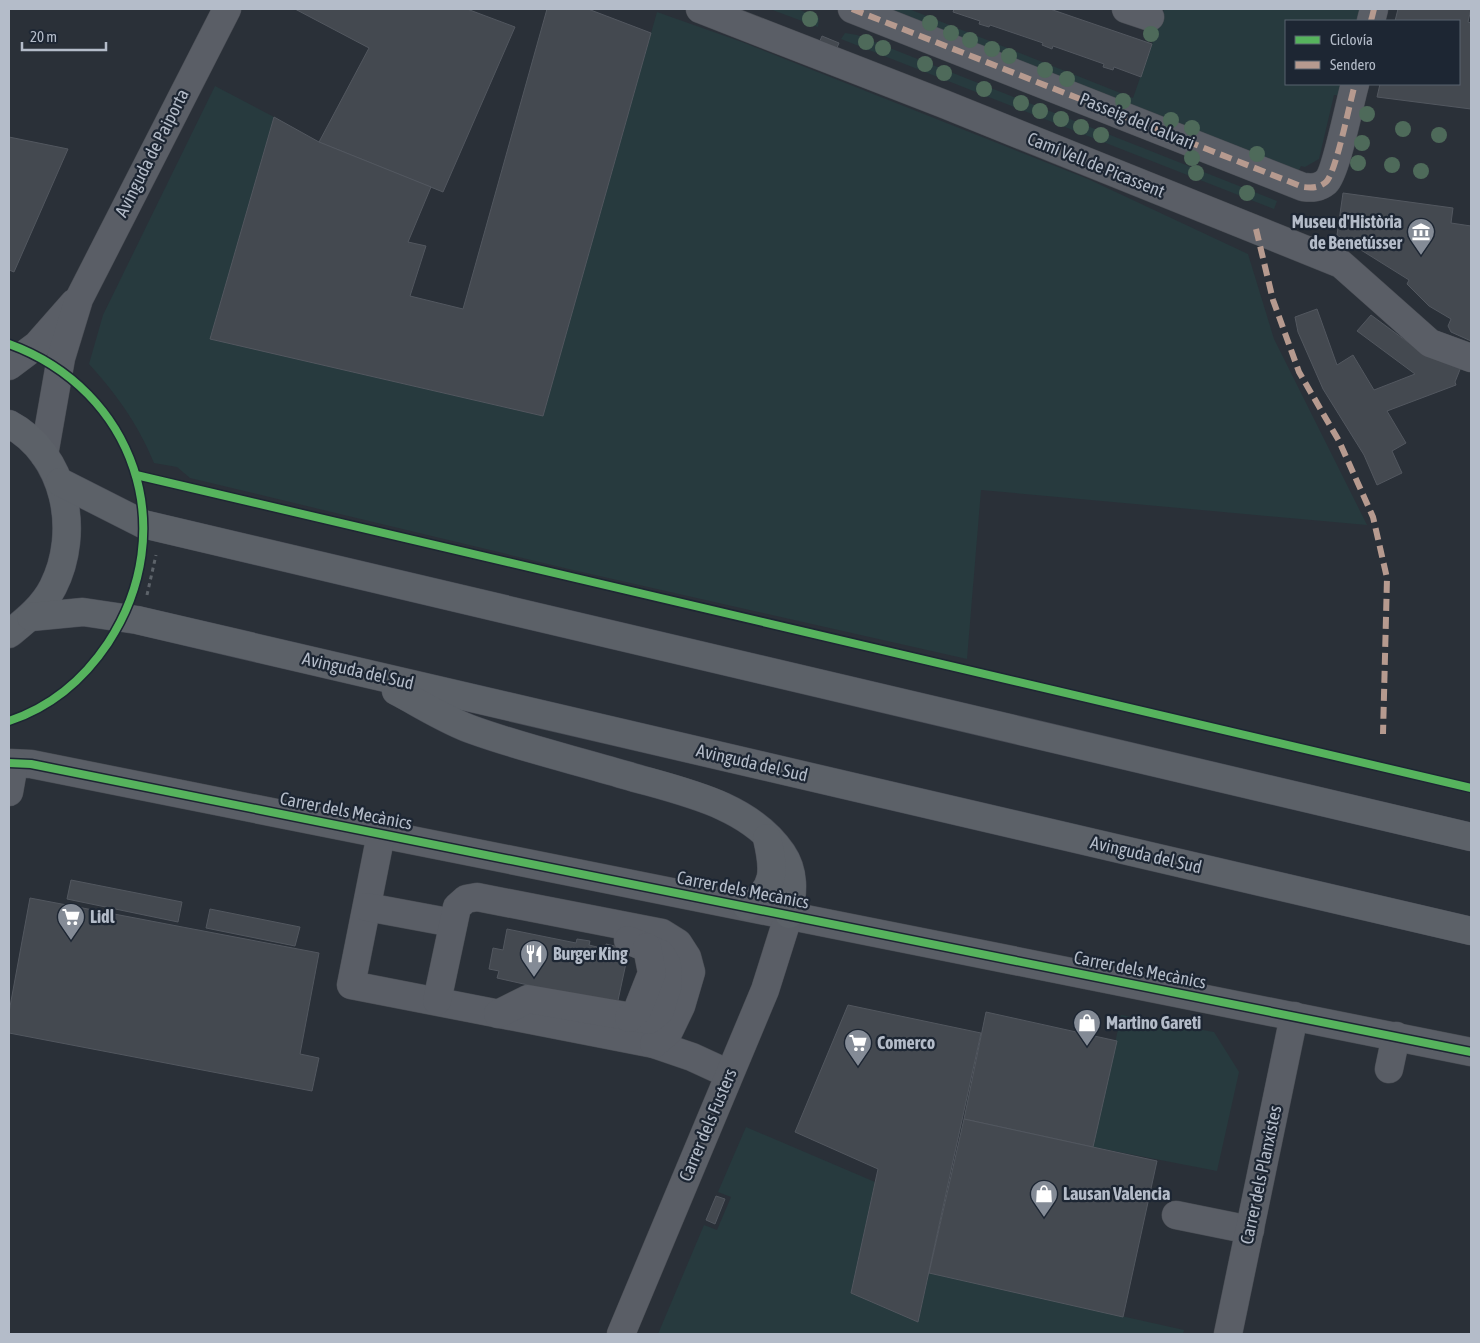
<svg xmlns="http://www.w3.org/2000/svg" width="1480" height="1343" viewBox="0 0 1480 1343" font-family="'Asap Condensed',sans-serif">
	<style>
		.green { fill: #273a3e }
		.building { fill: #444950; stroke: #52575f }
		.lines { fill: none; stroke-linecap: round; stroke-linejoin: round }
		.minor-casing { stroke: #484c53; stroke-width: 29 }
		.major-casing { stroke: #484c55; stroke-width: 29 }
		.path { stroke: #5d636a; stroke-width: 3; stroke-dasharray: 4 4; stroke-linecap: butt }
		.minor { stroke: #5a5e66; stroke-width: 28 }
		.major { stroke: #5c6168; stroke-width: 28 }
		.quiet { stroke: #b69a8f; stroke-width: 6; stroke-dasharray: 12 6; stroke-linecap: butt }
		.cycleway-casing { stroke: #1d2633; stroke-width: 11 }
		.cycleway { stroke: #56b35d; stroke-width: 8 }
		.tree { fill: #4e6a5a }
		.labels { text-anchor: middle; stroke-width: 4.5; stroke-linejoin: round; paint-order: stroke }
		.street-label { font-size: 18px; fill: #b4bcc9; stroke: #1d2633 }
		.poi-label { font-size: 18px; font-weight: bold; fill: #b4bcc9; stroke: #1d2633; text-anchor: start }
	</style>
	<rect width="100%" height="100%" fill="#2a3038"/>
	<g class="green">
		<path d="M770,9H798L819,18L818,27Z"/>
		<path d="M876,9H909L1133,98L1164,9H1364L1362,21H1286V84H1347L1344,96L1334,95L1319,159L1305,167L1301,166L1298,172Z"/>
		<path d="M657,12L742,42L1088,179L1248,254L1274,339L1367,525L981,490L967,659L573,570L190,478L177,467L154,463C138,424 117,395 89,364L103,315L215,86L274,117L210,339L543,416Z"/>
		<path d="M845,33L857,35L1277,201L1274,209L841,39Z"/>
		<path d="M1121,1015L1214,1032L1239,1072L1217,1171L1093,1147Z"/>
		<path d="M746,1127L875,1182L851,1293L918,1322L929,1273L1184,1330L1183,1334H658L704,1225L717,1230L731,1197L718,1192Z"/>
	</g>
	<g class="building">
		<path d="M295,9H467L515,27L443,192L319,142L369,48Z"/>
		<path d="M547,9H588L651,33L543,416L210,339L274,117L319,142L431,187L408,242L426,246L410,296L463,309Z"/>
		<path d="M954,9H1050L1152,44L1141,77L1114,67L1113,70L1103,67L1104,64L1053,46L1052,49L1042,45L1043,43L990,25L989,27L979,24L980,21L953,12Z"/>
		<path d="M1398,9H1471L1468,22L1471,23V109L1377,97L1380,84H1459V21H1395Z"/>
		<path d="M822,36L839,43L836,50L819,43Z"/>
		<path d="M9,137L68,149L14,272L9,270Z"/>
		<path d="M1343,193L1453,208L1451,223L1471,226V341L1451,332L1448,326L1451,319L1429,306L1407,284L1409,280L1337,235Z"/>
		<path d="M1317,309L1337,365L1353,355L1374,390L1415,374L1357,331L1371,315L1409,343L1461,367L1455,382L1456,385L1387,411L1406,443L1392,451L1402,473L1377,485L1364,455L1323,389L1298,332L1295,317Z"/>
		<path d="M71,880L182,902L178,922L67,899Z"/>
		<path d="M30,898L319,953L300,1054L319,1058L312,1091L9,1033V1012Z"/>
		<path d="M210,909L300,927L295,946L206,928Z"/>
		<path d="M507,929L576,943L577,939L590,941L589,945L605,949L606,944L619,947L618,952L628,954L617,1005L497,978L499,971L489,969L493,948L503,950Z"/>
		<path d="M848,1005L981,1033L918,1322L851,1293L878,1169L795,1132Z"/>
		<path d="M986,1012L1117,1041L1093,1147L964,1119Z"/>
		<path d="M964,1119L1157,1161L1123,1317L929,1273Z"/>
		<path d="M716,1196L725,1199L715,1224L706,1220Z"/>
	</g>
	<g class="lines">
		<defs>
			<g id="minor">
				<path d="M700,9L944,104L1341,264L1430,343L1471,358"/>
				<path d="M852,9L1303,187C1312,188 1319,188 1326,182C1336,173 1350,101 1355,84"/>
				<path d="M1126,9L1150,17"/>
				<path d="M1371,21L1374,9"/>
				<path d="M9,366L37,345L74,303"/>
				<path d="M44,455L61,358L79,299L227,9"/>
				<path d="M9,763L31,764L1471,1052"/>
				<path d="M9,792L14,764"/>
				<path d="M381,834L351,985L654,1044L692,1057L729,1074"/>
				<path d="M367,907L453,923"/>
				<path d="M437,1001L457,907L466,899L477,897L662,933L678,943L687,957L691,972L681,1006L669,1031L654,1044"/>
				<path d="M498,1014L528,999L649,1020L660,1011L668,984L667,965L661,954L628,940"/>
				<path d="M629,1018L637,1011L652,973L647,947"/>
				<path d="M1389,1069L1396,1036"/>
				<path d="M1176,1215L1250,1230"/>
				<path d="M621,1334L765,990L789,914"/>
				<path d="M1228,1334L1294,1016"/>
			</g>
			<g id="major">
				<path d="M9,424C66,454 81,532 53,587C43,607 25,621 9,634"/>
				<path d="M60,482L143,524L1471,837"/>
				<path d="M31,617L83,612L137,620L1471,931"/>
				<path d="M396,691C421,704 447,721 473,730C523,748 575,760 625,775C679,791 748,803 782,853C795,872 793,892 789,914"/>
				<path d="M747,906C777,889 774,868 767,838"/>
			</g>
		</defs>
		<use href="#minor" class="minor-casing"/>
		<use href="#major" class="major-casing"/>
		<path class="path" d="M147,595L156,555"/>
		<use href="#minor" class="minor"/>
		<use href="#major" class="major"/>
		<g class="quiet">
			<path d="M852,9L1303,187C1312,188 1319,188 1326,182C1336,173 1350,101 1355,84"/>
			<path d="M1371,21L1374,9"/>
			<path d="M1256,229L1273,300L1299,372L1339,441L1373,517L1387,578L1383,734"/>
		</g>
		<defs>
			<g id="cycleway">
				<path d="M9,344C135,390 182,530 108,643C84,679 51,707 9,721"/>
				<path d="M136,475L1471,788"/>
				<path d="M9,763L31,764L1471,1052"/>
			</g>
		</defs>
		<use href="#cycleway" class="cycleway-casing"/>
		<use href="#cycleway" class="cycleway"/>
	</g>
	<g class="tree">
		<circle cx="810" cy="19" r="8"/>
		<circle cx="930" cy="23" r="8"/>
		<circle cx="951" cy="33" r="8"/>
		<circle cx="1151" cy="34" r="8"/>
		<circle cx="970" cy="40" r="8"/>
		<circle cx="866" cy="42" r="8"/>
		<circle cx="883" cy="48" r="8"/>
		<circle cx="992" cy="49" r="8"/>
		<circle cx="1009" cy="56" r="8"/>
		<circle cx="925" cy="64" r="8"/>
		<circle cx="1045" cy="70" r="8"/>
		<circle cx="944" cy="73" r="8"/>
		<circle cx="1067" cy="79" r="8"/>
		<circle cx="984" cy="89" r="8"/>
		<circle cx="1123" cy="101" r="8"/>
		<circle cx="1021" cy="103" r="8"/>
		<circle cx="1040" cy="111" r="8"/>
		<circle cx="1367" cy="114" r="8"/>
		<circle cx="1061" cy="119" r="8"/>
		<circle cx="1171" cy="120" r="8"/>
		<circle cx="1081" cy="127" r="8"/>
		<circle cx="1192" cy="128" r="8"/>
		<circle cx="1403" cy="129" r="8"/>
		<circle cx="1101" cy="135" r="8"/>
		<circle cx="1439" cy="135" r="8"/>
		<circle cx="1362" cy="143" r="8"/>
		<circle cx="1257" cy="154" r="8"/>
		<circle cx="1192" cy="158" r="8"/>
		<circle cx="1358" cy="163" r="8"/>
		<circle cx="1392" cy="165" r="8"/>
		<circle cx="1421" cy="171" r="8"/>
		<circle cx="1196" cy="173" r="8"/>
		<circle cx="1247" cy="193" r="8"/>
	</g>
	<defs>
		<symbol id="museum-pin" viewBox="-11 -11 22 30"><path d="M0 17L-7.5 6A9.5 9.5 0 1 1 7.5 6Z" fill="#848b96" stroke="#1d2633"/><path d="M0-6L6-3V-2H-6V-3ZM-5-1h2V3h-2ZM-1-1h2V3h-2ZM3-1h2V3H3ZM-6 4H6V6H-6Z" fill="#fff"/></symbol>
		<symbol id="supermarket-pin" viewBox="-11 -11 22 30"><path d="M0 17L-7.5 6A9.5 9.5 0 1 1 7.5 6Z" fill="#848b96" stroke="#1d2633"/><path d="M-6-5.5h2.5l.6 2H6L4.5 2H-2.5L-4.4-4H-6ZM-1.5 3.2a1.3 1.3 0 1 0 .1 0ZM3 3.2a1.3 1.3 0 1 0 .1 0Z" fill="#fff"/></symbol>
		<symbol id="restaurant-pin" viewBox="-11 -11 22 30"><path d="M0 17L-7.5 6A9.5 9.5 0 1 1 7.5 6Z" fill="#848b96" stroke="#1d2633"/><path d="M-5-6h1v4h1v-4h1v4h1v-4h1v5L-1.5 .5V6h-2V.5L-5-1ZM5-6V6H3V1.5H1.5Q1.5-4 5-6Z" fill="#fff"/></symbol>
		<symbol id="shop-pin" viewBox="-11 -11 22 30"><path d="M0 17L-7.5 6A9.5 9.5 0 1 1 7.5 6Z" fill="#848b96" stroke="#1d2633"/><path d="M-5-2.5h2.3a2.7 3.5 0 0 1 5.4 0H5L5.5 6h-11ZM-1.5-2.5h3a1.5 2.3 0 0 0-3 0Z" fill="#fff"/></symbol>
	</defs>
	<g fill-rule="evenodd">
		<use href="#museum-pin" x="1405" y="216" width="32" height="43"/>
		<use href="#supermarket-pin" x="55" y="901" width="32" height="43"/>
		<use href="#restaurant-pin" x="518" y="938" width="32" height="43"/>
		<use href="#shop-pin" x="1071" y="1007" width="32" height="43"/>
		<use href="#supermarket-pin" x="842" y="1027" width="32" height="43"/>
		<use href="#shop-pin" x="1028" y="1178" width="32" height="43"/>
	</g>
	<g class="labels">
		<g class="street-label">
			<text transform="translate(1137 121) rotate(22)" y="6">Passeig del Calvari</text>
			<text transform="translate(152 153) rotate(-63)" y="6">Avinguda de Paiporta</text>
			<text transform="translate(1096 165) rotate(22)" y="6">Camí Vell de Picassent</text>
			<text transform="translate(358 671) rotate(13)" y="6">Avinguda del Sud</text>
			<text transform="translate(752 763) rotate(13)" y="6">Avinguda del Sud</text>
			<text transform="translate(346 811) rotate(11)" y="6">Carrer dels Mecànics</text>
			<text transform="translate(1146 855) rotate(13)" y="6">Avinguda del Sud</text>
			<text transform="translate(743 890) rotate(11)" y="6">Carrer dels Mecànics</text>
			<text transform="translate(1140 970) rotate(11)" y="6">Carrer dels Mecànics</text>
			<text transform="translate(708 1125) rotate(-67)" y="6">Carrer dels Fusters</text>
			<text transform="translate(1261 1175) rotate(-78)" y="6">Carrer dels Planxistes</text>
		</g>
		<g class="poi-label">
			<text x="1402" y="228" text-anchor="end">Museu d'Història<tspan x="1402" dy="21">de Benetússer</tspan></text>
			<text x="90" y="923">Lidl</text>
			<text x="553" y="960">Burger King</text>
			<text x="1106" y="1029">Martino Gareti</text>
			<text x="877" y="1049">Comerco</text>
			<text x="1063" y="1200">Lausan Valencia</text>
		</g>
	</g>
	<rect width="1480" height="1343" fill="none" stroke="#b4bcc9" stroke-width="20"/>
	<rect x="1285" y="20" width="175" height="65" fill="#1d2633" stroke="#59626f"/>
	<rect x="1295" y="36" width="25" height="8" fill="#56b35d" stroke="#59626f"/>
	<text x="1330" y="45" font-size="15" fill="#b4bcc9">Ciclovía</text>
	<rect x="1295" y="61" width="25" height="8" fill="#b69a8f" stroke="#59626f"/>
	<text x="1330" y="70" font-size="15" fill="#b4bcc9">Sendero</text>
	<path d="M22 42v8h84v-8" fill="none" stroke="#b4bcc9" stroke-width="2.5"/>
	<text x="30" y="42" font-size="15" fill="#b4bcc9" stroke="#1d2633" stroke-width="4" paint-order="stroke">20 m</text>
</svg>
